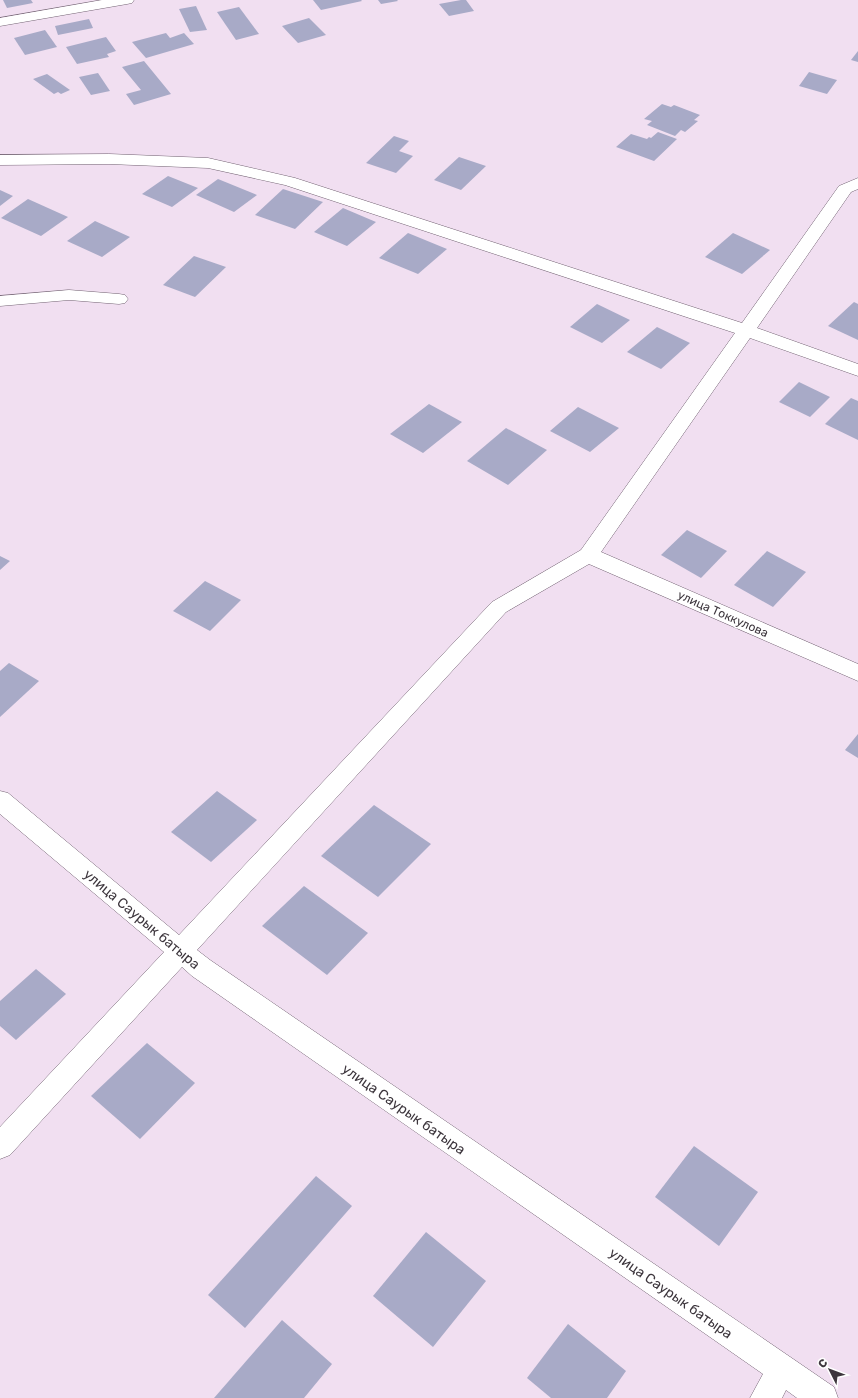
<svg xmlns="http://www.w3.org/2000/svg" width="858" height="1398" viewBox="0 0 858 1398" font-family="Rubik,sans-serif">
	<style>
		.building { fill: #a8aac7 }
		.lines { fill: none; stroke-linecap: round; stroke-linejoin: round }
		.minor-casing { stroke: #736373; stroke-width: 1 }
		.minor { fill: #fff; fill-rule: evenodd }
		.labels { text-anchor: middle; stroke-width: 3; stroke-linejoin: round; paint-order: stroke }
		.street-label { font-size: 12px; fill: #3d363d; stroke: #fff }
		.near-street-label { font-size: 14px; fill: #3d363d; stroke: #fff }
	</style>
	<rect width="100%" height="100%" fill="#f1dff1"/>
	<g class="building">
		<path d="M3,0H31L33,3L7,8Z"/>
		<path d="M313,0H361L362,1L321,10Z"/>
		<path d="M378,0H397L398,1L381,4Z"/>
		<path d="M461,0H466L474,11L449,16L439,4Z"/>
		<path d="M196,6L207,30L190,32L179,9Z"/>
		<path d="M239,7L259,34L236,40L217,12Z"/>
		<path d="M309,18L326,35L298,43L282,26Z"/>
		<path d="M89,19L93,28L58,35L55,26Z"/>
		<path d="M45,30L57,47L25,55L14,38Z"/>
		<path d="M166,33L170,38L184,33L194,44L146,58L132,42Z"/>
		<path d="M106,37L116,51L107,54L109,57L77,64L66,47Z"/>
		<path d="M858,51V62L851,60Z"/>
		<path d="M144,61L171,94L134,105L126,94L141,90L122,67Z"/>
		<path d="M809,72L837,80L827,94L799,86Z"/>
		<path d="M98,73L110,91L91,95L79,77Z"/>
		<path d="M47,74L70,90L61,94L58,92L54,94L33,79Z"/>
		<path d="M662,104L671,107L674,105L700,115L694,120L698,121L685,132L681,130L675,136L647,125L652,121L644,119Z"/>
		<path d="M658,132L677,139L654,161L616,147L631,134L647,139L649,137L651,138Z"/>
		<path d="M394,136L409,141L399,151L413,156L396,173L366,163Z"/>
		<path d="M459,157L486,166L461,190L434,180Z"/>
		<path d="M168,176L198,188L172,207L142,194Z"/>
		<path d="M218,179L257,195L234,212L196,195Z"/>
		<path d="M283,189L323,202L295,229L255,215Z"/>
		<path d="M0,190L13,196L0,206Z"/>
		<path d="M28,199L68,217L41,236L1,218Z"/>
		<path d="M343,208L376,222L347,246L314,232Z"/>
		<path d="M95,221L130,237L102,257L67,241Z"/>
		<path d="M408,233L447,249L418,274L379,258Z"/>
		<path d="M733,233L770,250L742,274L705,257Z"/>
		<path d="M194,256L226,267L195,297L163,285Z"/>
		<path d="M854,302L858,304V340L828,326Z"/>
		<path d="M597,304L630,320L602,343L570,327Z"/>
		<path d="M657,327L690,343L661,369L627,352Z"/>
		<path d="M799,382L830,397L810,417L779,402Z"/>
		<path d="M851,398L858,401V440L825,424Z"/>
		<path d="M429,404L462,422L423,453L390,434Z"/>
		<path d="M578,407L619,428L590,452L550,431Z"/>
		<path d="M506,428L547,450L508,485L467,461Z"/>
		<path d="M687,530L727,551L701,578L661,555Z"/>
		<path d="M767,551L806,572L773,607L734,585Z"/>
		<path d="M0,556L10,561L0,570Z"/>
		<path d="M205,581L241,600L210,631L173,611Z"/>
		<path d="M9,663L39,681L0,717V671Z"/>
		<path d="M858,734V758L845,750Z"/>
		<path d="M217,791L257,820L211,862L171,832Z"/>
		<path d="M374,805L431,844L378,897L321,856Z"/>
		<path d="M304,886L368,933L327,975L262,926Z"/>
		<path d="M36,969L66,994L16,1040L0,1026V1001Z"/>
		<path d="M147,1043L195,1083L140,1139L91,1096Z"/>
		<path d="M694,1146L758,1192L719,1246L655,1197Z"/>
		<path d="M316,1176L352,1206L245,1328L208,1295Z"/>
		<path d="M426,1232L486,1281L433,1347L373,1296Z"/>
		<path d="M282,1320L332,1364L304,1398H214Z"/>
		<path d="M568,1324L626,1371L607,1398H551L527,1378Z"/>
	</g>
	<g class="lines">
		<defs>
			<g id="minor">
				<path d="M102,0H134L132,3L127,4L0,26V18Z"/>
				<path d="M109,154L208,158L295,178L742,323L839,186L858,178V189L851,192L757,328L858,364V376L750,338L601,552L858,664V681L589,564L506,612L197,950L210,960L834,1387L838,1398H797L786,1390L782,1398H750L763,1374L192,976L182,967L10,1155L0,1159V1127L164,952L0,814V791L8,793L179,935L492,602L581,550L735,333L285,185L208,168L109,164L0,165V155Z"/>
				<path d="M69,290L119,294L125,295L128,299L125,303L119,304L69,300L0,306V296Z"/>
			</g>
		</defs>
		<use href="#minor" class="minor-casing"/>
		<use href="#minor" class="minor"/>
	</g>
	<g class="labels">
		<g class="street-label">
			<text transform="translate(723 614) rotate(24)" y="4">улица Токкулова</text>
		</g>
		<g class="near-street-label">
			<text transform="translate(142 919) rotate(40)" y="5">улица Саурык батыра</text>
			<text transform="translate(404 1109) rotate(35)" y="5">улица Саурык батыра</text>
			<text transform="translate(671 1293) rotate(35)" y="5">улица Саурык батыра</text>
		</g>
	</g>
	<g transform="translate(830 1370) rotate(312)" stroke="#ffffff" stroke-width="3" paint-order="stroke">
	<path d="M0-3L7 15L0 10L-7 15Z" fill="#3d363d"/>
	<text y="-6" font-size="11" font-weight="bold" text-anchor="middle" fill="#3d363d">С</text>
	</g>
</svg>
